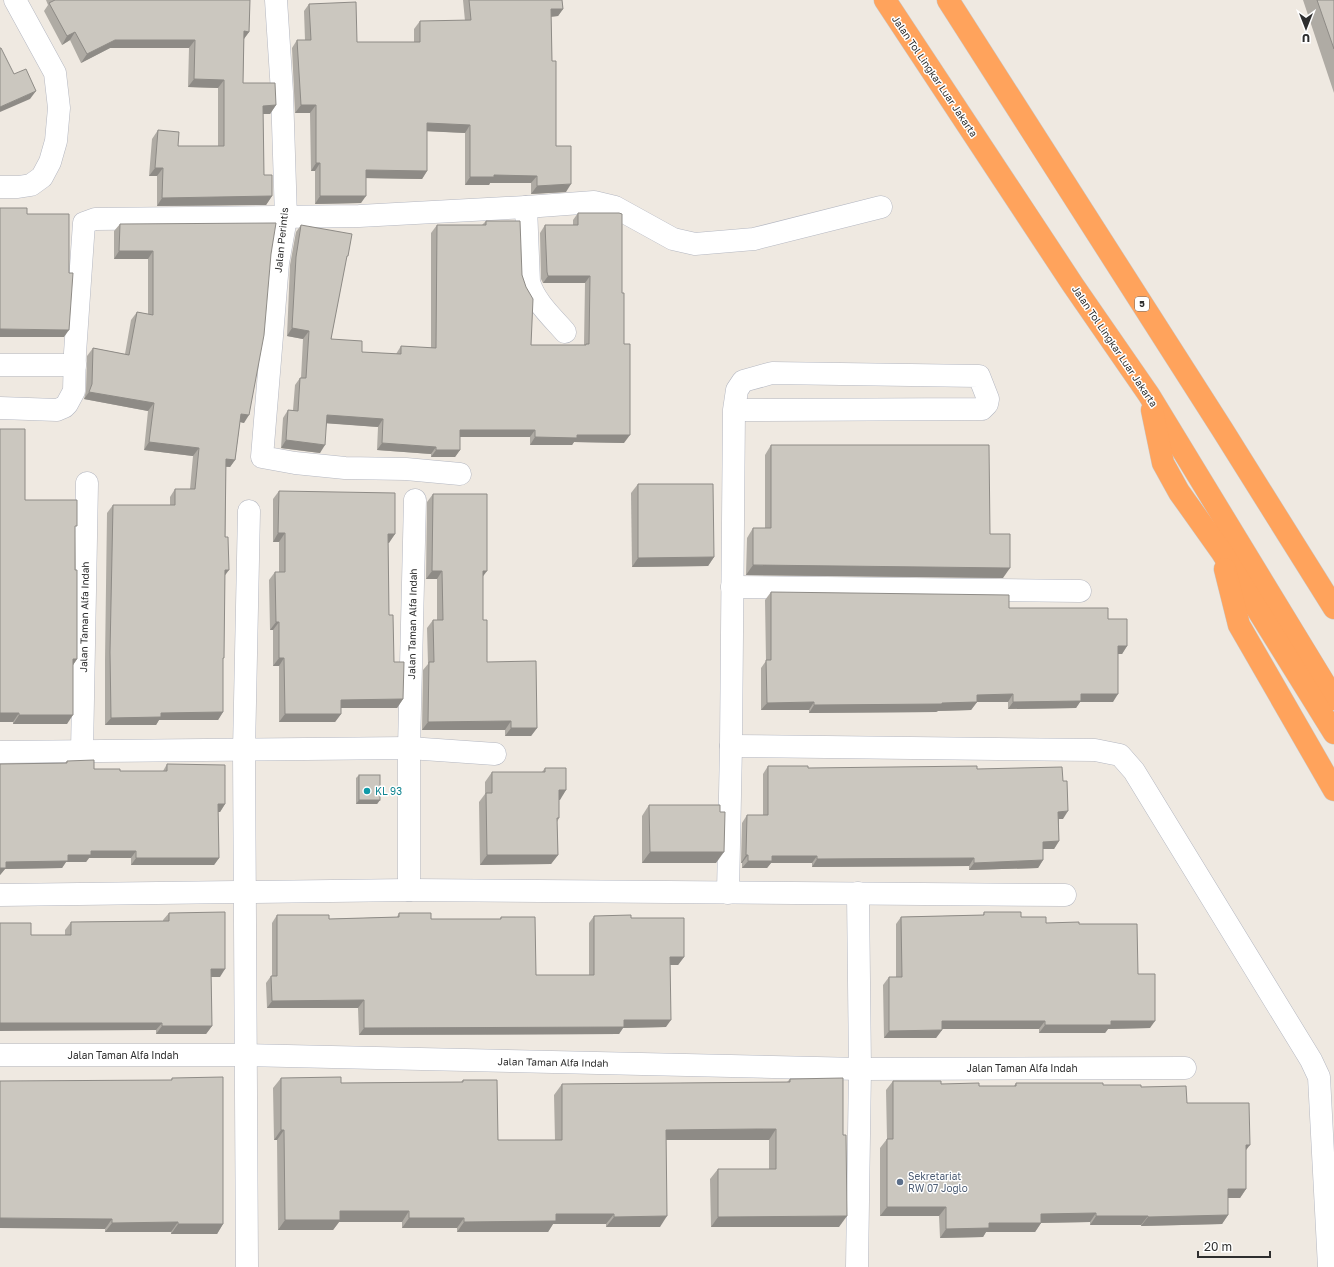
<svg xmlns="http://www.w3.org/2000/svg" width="1334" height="1267" viewBox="0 0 1334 1267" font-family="'Golos Text',sans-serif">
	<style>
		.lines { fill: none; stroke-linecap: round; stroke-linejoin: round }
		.minor-casing { stroke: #b4b7c1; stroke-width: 23 }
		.highway-casing { stroke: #c9c9c9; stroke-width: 23 }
		.minor { stroke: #fff; stroke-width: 22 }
		.highway { stroke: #ffa35c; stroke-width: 22 }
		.wall { fill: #afaba4 }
		.shaded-wall { fill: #8e8b86 }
		.building { fill: #cbc7bf; stroke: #8e8b86 }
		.culture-dot { fill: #0f9aa8; stroke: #fff; stroke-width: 1.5 }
		.service-dot { fill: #5c6f8a; stroke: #fff; stroke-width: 1.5 }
		.labels { text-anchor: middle; stroke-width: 3; stroke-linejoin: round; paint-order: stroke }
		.shield { fill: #fff; stroke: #6d6d6d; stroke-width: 1 }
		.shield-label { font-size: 9px; font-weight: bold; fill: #2e2e2e }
		.street-label { font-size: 10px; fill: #2e2e2e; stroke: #fff }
		.culture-label { font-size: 10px; fill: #0d838f; stroke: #fff; text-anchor: start }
		.service-label { font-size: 10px; fill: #4e5e75; stroke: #fff; text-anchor: start }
	</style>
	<rect width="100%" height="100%" fill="#efe9e1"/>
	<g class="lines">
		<defs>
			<g id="minor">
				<path d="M276,0L282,92L286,218L278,263L262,457L295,463L345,468L406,469L460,474"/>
				<path d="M0,187H18L31,185L42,177L50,162L56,141L59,108L55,73L15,0"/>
				<path d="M526,207L529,282C535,302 552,317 565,332"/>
				<path d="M0,365H75"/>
				<path d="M0,408L57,410L64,407L67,404L74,391L75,353L84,223L95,219L359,216L526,207L594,202L615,207L673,239L695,244L754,239L881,207"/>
				<path d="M732,587L1080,591"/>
				<path d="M731,746L1095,750L1120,755L1134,771L1311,1060L1319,1077L1329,1267"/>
				<path d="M0,752L409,748L495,754"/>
				<path d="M82,752L87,483"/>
				<path d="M409,890V748L415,500"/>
				<path d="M728,893L731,746L734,410L737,390L743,381L772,373L979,376L988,399L987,404L982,409L734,410"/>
				<path d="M0,895L409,890L1065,895"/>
				<path d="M0,1055H245L860,1069L1185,1068"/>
				<path d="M247,1267L244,750L249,511"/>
				<path d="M857,1267L860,1069L858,893"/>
			</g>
			<g id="highway">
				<path d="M885,0L1073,285L1149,395L1334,699"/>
				<path d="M948,0L1222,429L1334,608"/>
				<path d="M1152,410L1163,463L1179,492L1221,551L1334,733"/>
				<path d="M1225,569L1239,625L1334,790"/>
			</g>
		</defs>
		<use href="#minor" class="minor-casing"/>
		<use href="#highway" class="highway-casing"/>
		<use href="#minor" class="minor"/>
		<use href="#highway" class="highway"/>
	</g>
	<g class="wall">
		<path d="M46,0H250L249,32L244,39L243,83L276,105L270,114H263L264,175L272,196L266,205L157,206V176H149L152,139L158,130L178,146H218V88L188,87L189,48H110L81,63L70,40L62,45L44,11L48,5Z"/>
		<path d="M463,0H562L563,9L558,16L551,17L552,61L556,146L566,192L531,194V183H490L489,185H465V133L427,131V171L422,179L366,178L361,203L315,204V171H311L310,113H295L292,48L297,40H305L304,11L309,4L357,42H414V29L420,21H465Z"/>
		<path d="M1303,0H1334V93Z"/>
		<path d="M578,213L622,293L624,443L574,442L572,445H530V437H460V450L455,457H431V454L377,450L378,427L327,423L320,453L281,448L283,418L288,410H293L295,385L300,378H301L303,339L287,336L290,265L296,232L301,225L346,258L331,339L362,352L396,354L401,346L431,348V233L437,225H482L486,221L522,275L531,345H584L585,283H543L541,279L540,233L545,225H573V220Z"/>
		<path d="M120,224L271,254L244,423L240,422L235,460L230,467H226L225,575L223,659V712L218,720H159L156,725H105V660L107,513L113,505H170V497L175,489H190L193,456L144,450L148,411L84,399L86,391L87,356L93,348L125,354L131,320L137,312L148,314V259H114V231Z"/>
		<path d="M0,429L25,500L75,529L77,659L73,665L67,724H13V722H0Z"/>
		<path d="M771,445L990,534L1003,578L746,575L747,538L753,528H765V455Z"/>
		<path d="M638,484L714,557L708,566L632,567L631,493Z"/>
		<path d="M279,491L395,534L388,543L389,615L394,662L403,699L397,708H341V714L335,722H279V666H273V630H270L269,580L275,572H279V542H273V499Z"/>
		<path d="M433,494L483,577V620L487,662L537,728L531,736H505V730H422L423,670L428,664L427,628L433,620H437V579H426L427,502Z"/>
		<path d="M771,592L1009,608L1108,619L1127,646L1122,654H1118L1113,702H1080L1076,708L1008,709V702H977L971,710L938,711L936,712L809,713V710H761V668L766,661L765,600Z"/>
		<path d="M67,761L94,769L120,771H163L167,764L225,804L220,812H218L219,858L214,865H131V858H89L86,862H66L62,868L5,869L0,875V764L65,763Z"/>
		<path d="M768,766L808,768L977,769L1063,781V819H1059V841L1054,849H1043V860L1038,868L969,870V866L812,867V863H771L767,868H742V863H741L742,823L747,815H763V774Z"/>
		<path d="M545,768L566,790L559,800V818L557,822L558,855L551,864L480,865L479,802L485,794V782L492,772H542Z"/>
		<path d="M359,775L380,800L377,804H356V778Z"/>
		<path d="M649,805L716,863H642V816Z"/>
		<path d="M984,912L1021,917L1046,923L1079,924L1138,974L1150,1028L1108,1029L1105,1033H1039V1029H942V1030L936,1038H884L883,985L889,977H896V924L901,917L983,915Z"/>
		<path d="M169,913L220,977H211L212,1026L206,1034H156V1030L31,935H65V930L71,922L163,921V920Z"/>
		<path d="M399,913L431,919H500L501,917L536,975H589V923L594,916L631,918L684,957L678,965H670L666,1027L623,1028L619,1034L359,1035L358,1008H267L266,983L271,976H272V923L277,915L329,919L397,917Z"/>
		<path d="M172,1078L223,1224L217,1234H171V1232H105V1229Z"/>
		<path d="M281,1078L341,1083L461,1082L463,1080L498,1140H555L554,1095L562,1084L787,1082L790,1079L839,1227H711L710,1179L718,1169H769V1140H666L660,1227H606V1224H553L548,1232H457V1228H402V1222H339L333,1230H278L277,1140H274L273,1088Z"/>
		<path d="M893,1081L979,1086H1014L1016,1083L1103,1085L1141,1087L1187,1103L1246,1151V1189L1240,1198H1228V1215L1222,1224L1141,1226V1225H1090V1222L1041,1223L1035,1232H986L983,1237L940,1238L939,1216H880V1148L887,1139L886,1090Z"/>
	</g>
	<g class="shaded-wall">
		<path d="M551,9H563L558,16L546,17Z"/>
		<path d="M244,31L249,32L243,40Z"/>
		<path d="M75,32L70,40L62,45L67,36Z"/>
		<path d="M115,40H195L189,48H110L81,63L87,54Z"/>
		<path d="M194,79L224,80L218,88L188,87Z"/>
		<path d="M36,91L30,99L0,112V107Z"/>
		<path d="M276,105L270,114H258L263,106Z"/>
		<path d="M301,105H316L310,113H295Z"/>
		<path d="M427,123L470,125L465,133L422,131Z"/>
		<path d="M316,163H320L315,171H311Z"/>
		<path d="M155,168H163L157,176H149Z"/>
		<path d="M366,170L427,171L422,179L361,178Z"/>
		<path d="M494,175L537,176L531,183H490L489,185H465L470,177Z"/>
		<path d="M571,184L566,192L531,194L537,186Z"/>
		<path d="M272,196L266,205L157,206L162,198Z"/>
		<path d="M320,196H366L361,203L315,204Z"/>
		<path d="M119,251H153L148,259H114Z"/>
		<path d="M548,276H590L585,283H543Z"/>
		<path d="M292,328L309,331L303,339L287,336Z"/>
		<path d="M0,329L69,330L64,337H0Z"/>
		<path d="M89,392L154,403L148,411L84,399Z"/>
		<path d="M241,414L249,415L244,423L236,421Z"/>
		<path d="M327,415L383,419L378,427L322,423Z"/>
		<path d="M460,430H535L530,437H455Z"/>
		<path d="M577,435H630L624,443L574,442L572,445H530L535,437Z"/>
		<path d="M286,440L325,445L320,453L281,448Z"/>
		<path d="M149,442L199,448L193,456L144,450Z"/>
		<path d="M382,443L436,447L431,454L377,450Z"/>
		<path d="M436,450H460L455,457H431Z"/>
		<path d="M226,459L235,460L230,467L221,466Z"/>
		<path d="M278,533H285L279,542H273Z"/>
		<path d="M388,534H395L389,543L382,542Z"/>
		<path d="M714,557L708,566L632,567L638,558Z"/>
		<path d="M753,565L1010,568L1003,578L746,575Z"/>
		<path d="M225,570H229L223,578Z"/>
		<path d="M432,571H442L437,579H426Z"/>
		<path d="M483,571H487L481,579Z"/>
		<path d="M276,622H279L273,630H270Z"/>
		<path d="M1118,646H1127L1122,654H1113Z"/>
		<path d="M279,658H284L279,666H273Z"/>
		<path d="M73,659H77L71,668Z"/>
		<path d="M1013,694L1008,702H977L971,710L938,711L936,712L809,713L814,705L942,703L977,695Z"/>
		<path d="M1081,694H1118L1113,702H1080L1076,708L1008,709L1013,702Z"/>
		<path d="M403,699L397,708H335L341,700Z"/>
		<path d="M814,702L809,710H761L767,703Z"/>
		<path d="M223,712L218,720H159L156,725H105L111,718L161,713Z"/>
		<path d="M0,713H19L13,722H0Z"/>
		<path d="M285,714H341L335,722H279Z"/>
		<path d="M19,715H73L67,724H13Z"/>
		<path d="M511,721L505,730H422L428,722Z"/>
		<path d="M511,728H537L531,736H505Z"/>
		<path d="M559,790H566L560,800H552Z"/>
		<path d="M359,800H380L377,804H356Z"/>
		<path d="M218,804H225L220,812H213Z"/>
		<path d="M1068,811L1063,819H1053L1058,812Z"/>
		<path d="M1059,841L1054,849H1038L1043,842Z"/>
		<path d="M91,851H136L131,858H89L86,862H66L62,868L5,869L0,875V868L6,862L68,855Z"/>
		<path d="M650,852H724L716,863H642Z"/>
		<path d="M487,855H558L551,864L480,865Z"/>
		<path d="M746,855H748L742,863H741Z"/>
		<path d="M772,856H817L812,863H771L767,868H742L748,861Z"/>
		<path d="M136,858H219L214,865H131Z"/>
		<path d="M974,858L969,866L812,867L817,859Z"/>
		<path d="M1043,860L1038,868L969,870L974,863Z"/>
		<path d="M670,957H684L678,965H665Z"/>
		<path d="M211,969H225L220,977H206Z"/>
		<path d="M364,1000L358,1008H267L272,1001Z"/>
		<path d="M624,1020H671L666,1027L623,1028L619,1034L359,1035L364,1028Z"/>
		<path d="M942,1021H1045L1039,1029H936Z"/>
		<path d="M1111,1021H1155L1150,1028L1108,1029L1105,1033H1039L1045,1025Z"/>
		<path d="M0,1023H162L156,1030L0,1031Z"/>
		<path d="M162,1026H212L206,1034H156Z"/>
		<path d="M942,1030L936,1038H884L889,1031Z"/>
		<path d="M776,1129L769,1140H659L666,1130Z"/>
		<path d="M281,1130H284L277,1140H274Z"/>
		<path d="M1246,1145H1250L1243,1154Z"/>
		<path d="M1228,1189H1246L1240,1198H1221Z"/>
		<path d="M887,1207H946L939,1216H880Z"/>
		<path d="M340,1211H409L402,1222H339L333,1230H278L285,1220Z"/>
		<path d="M1096,1213L1090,1222L1035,1223L1041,1214Z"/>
		<path d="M556,1214H614L606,1224H553L548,1232H457L464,1222Z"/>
		<path d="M1228,1215L1222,1224L1141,1226L1148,1217Z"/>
		<path d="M667,1216L660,1227H606L614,1217Z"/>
		<path d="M847,1216L839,1227H711L718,1217Z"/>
		<path d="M1096,1216H1148L1141,1225H1090Z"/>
		<path d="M0,1218L112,1219L105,1229L0,1228Z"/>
		<path d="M409,1218H464L457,1228H402Z"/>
		<path d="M178,1222L171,1232H105L112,1223Z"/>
		<path d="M989,1223H1041L1035,1232H986L983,1237L940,1238L946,1229Z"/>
		<path d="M178,1224H223L217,1234H171Z"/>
	</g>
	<g class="building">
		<path d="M55,0H250L249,32L244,31L243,83H275L276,105L263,106L264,175H272V196L162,198L163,168H155L158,130L179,132L178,146H224V80L194,79L195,40H115L87,54L75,32L67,36L49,3Z"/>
		<path d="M469,0H562L563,9H551L552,61H556V146H571V184L537,186V176L494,175V177H470V125L427,123V171L366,170V196H320V163H316V105H301L297,40H311L309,4L356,2L357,42H420V21L471,20Z"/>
		<path d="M1317,0H1334V49Z"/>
		<path d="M0,48H1L14,74L26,69L36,91L0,107Z"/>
		<path d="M0,208H27V214H69V273H73L69,330L0,329Z"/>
		<path d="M578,213H619L622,214V293H624V344H630V435H577V438L535,437V430H460V450H436V447L382,443L383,419L327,415L325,445L286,440L288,410L298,411L300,378H306L309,331L292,328L296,257L301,225L352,234L348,256H347L331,339L362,341V352L401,354V346L436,348L437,225H486V221H520L522,275L526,287L533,299L531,345H586V344H589L590,276H548L547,272L545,225H578Z"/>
		<path d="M276,223L271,254L264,335L249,415L241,414L235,460L226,459L225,537H228L229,570H225L224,658H223V712L161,713V717L111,718L110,652L113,505H175V489H195L199,448L149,442L154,403L89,392L92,384L93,348L129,355L137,312L153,315V251H119L120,224Z"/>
		<path d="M0,429H25V500H77V526H75V570H77V659H73V715H19V713H0Z"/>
		<path d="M771,445H989L990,534H1010V568L753,565V528H771Z"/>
		<path d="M638,484H713L714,557L638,558Z"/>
		<path d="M279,491L395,493V534H388L389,615H393L394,662H404L403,699L341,700V714H285L284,658H279V622H276L275,572H285V533H278Z"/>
		<path d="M433,494H487V571H483V620H487V662L536,661L537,728H511V721L428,722L429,662H434L433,620H443L442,571H432Z"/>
		<path d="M771,592L1009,595V608H1108V619H1127V646H1118V694H1081V701L1013,702V694L977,695V702L942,703V704L814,705V702L767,703L766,660H771Z"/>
		<path d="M94,760V769H120V771H167V764L225,765V804H218L219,858H136V851H91V855H68V861L6,862V868H0V764L67,763V761Z"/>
		<path d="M768,766H808V768L977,766V769L1062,767L1063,781H1067L1068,811L1058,812L1059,841L1043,842V860L974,863V858L817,859V856H772V861H748V855H746L747,815H768Z"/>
		<path d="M545,768H566V790H559V818H557L558,855H487L486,793H492V772H545Z"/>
		<rect x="359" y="775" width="21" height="25"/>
		<path d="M649,805H720V812H725L724,852H650Z"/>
		<path d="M225,912V969H211L212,1026H162V1023H0V923H31V935H71V922L169,921V913Z"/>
		<path d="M984,912H1021V917H1046V923L1079,922V924H1137L1138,974H1155V1021H1111V1025H1045V1021H942V1030L889,1031V977H902L901,917L984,915Z"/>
		<path d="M399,913H431V919H501V917H535L536,975H594V916L631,915V918H684V957H670L671,1020H624V1027L364,1028V1000L272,1001L271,976H277V915H329V919L399,917Z"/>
		<path d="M223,1077V1224H178V1222L112,1223V1219L0,1218V1081L172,1080V1078Z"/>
		<path d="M341,1077V1083L463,1082V1080H497L498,1140H562V1084L790,1082V1079L843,1078V1135H846L847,1216L718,1217V1169H776V1129H757L666,1130L667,1216L614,1217V1214H556V1221L464,1222V1218H409V1211H340V1220H285L284,1130H281V1078Z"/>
		<path d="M893,1081H941V1084L979,1083V1086H1016V1083H1103V1085H1141V1087L1186,1086L1187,1103H1249L1250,1145H1246V1189H1228V1215L1148,1217V1216H1096V1213L1041,1214V1223H989V1228L946,1229V1207H887V1139H893Z"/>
	</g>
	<circle class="culture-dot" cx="367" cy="791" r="4"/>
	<circle class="service-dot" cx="900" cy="1182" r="4"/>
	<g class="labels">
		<rect class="shield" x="1135" y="297" width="14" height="14" rx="3"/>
		<g class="shield-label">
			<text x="1142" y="307">5</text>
		</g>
		<g class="street-label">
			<text transform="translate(935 76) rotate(56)" y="4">Jalan Tol Lingkar Luar Jakarta</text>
			<text transform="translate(281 240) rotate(-84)" y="4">Jalan Perintis</text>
			<text transform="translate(1115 346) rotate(56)" y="4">Jalan Tol Lingkar Luar Jakarta</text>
			<text transform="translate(84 617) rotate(-89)" y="4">Jalan Taman Alfa Indah</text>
			<text transform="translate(412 624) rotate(-89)" y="4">Jalan Taman Alfa Indah</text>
			<text x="123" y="1059">Jalan Taman Alfa Indah</text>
			<text transform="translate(553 1062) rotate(1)" y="4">Jalan Taman Alfa Indah</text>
			<text x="1022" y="1072">Jalan Taman Alfa Indah</text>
		</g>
		<g class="culture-label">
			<text x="375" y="795">KL 93</text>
		</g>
		<g class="service-label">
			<text x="908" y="1180">Sekretariat<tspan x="908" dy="12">RW 07 Joglo</tspan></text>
		</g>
	</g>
	<g transform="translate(1306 28) rotate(180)" stroke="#ffffff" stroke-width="3" paint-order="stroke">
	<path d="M0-3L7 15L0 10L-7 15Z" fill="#2e2e2e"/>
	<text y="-6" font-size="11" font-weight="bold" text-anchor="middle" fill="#2e2e2e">U</text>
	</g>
	<path d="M1198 1251v6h72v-6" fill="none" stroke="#2e2e2e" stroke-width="2"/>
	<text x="1204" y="1251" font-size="12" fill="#2e2e2e" stroke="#ffffff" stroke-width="3" paint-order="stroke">20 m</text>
</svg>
